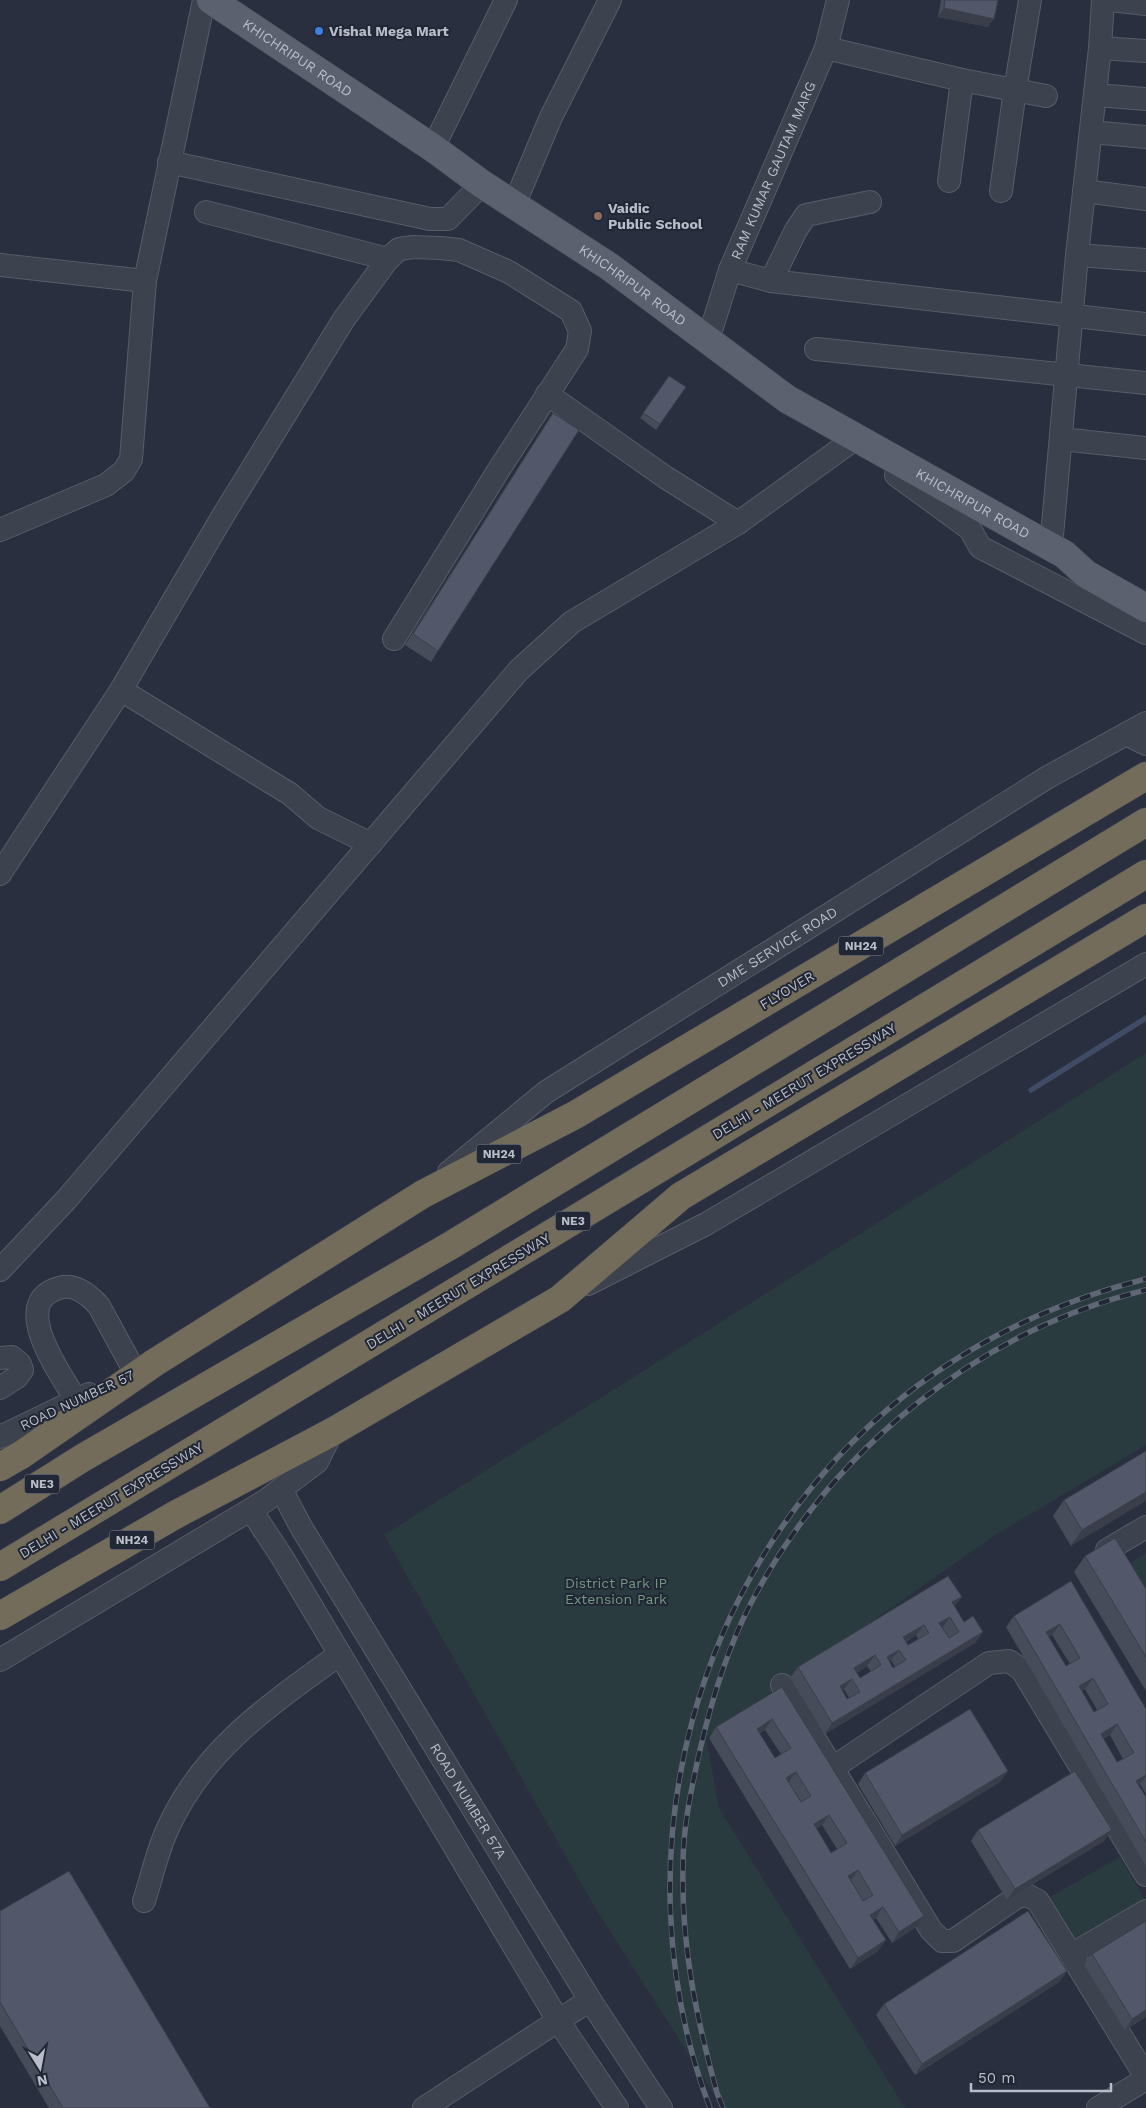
<svg xmlns="http://www.w3.org/2000/svg" width="1146" height="2108" viewBox="0 0 1146 2108" font-family="'Work Sans',sans-serif">
	<style>
		.green { fill: #2a3b3f }
		.lines { fill: none; stroke-linecap: round; stroke-linejoin: round }
		.stream { stroke: #404c65; stroke-width: 5.5 }
		.minor-casing { stroke: #575d69; stroke-width: 24 }
		.major-casing { stroke: #464b58; stroke-width: 29 }
		.highway-casing { stroke: #444a56; stroke-width: 29 }
		.minor { stroke: #3c424e; stroke-width: 22 }
		.major { stroke: #5b616e; stroke-width: 28 }
		.highway { stroke: #736c5a; stroke-width: 28 }
		.rail-casing { stroke: #5f6675; stroke-width: 5.5 }
		.rail { stroke: #212734; stroke-width: 4; stroke-dasharray: 11; stroke-linecap: butt }
		.wall { fill: #474c5a; fill-rule: evenodd }
		.shaded-wall { fill: #393e4a }
		.building { fill: #525869; stroke: #393e4a; fill-rule: evenodd }
		.shop-dot { fill: #3f7fe0; stroke: #212734; stroke-width: 2 }
		.education-dot { fill: #8d6e63; stroke: #212734; stroke-width: 2 }
		.labels { text-anchor: middle; stroke-width: 4; stroke-linejoin: round; paint-order: stroke }
		.shield { fill: #212734; stroke: #8b909c; stroke-width: 1 }
		.shield-label { font-size: 12px; font-weight: bold; fill: #b9bdc9 }
		.poi-label { font-size: 14px; font-weight: bold; fill: #b9bdc9; stroke: #212734; text-anchor: start }
		.street-label { font-size: 14px; fill: #b9bdc9; stroke: #212734 }
		.park-label { font-size: 14px; fill: #73977f; stroke: #212734 }
	</style>
	<rect width="100%" height="100%" fill="#292f3e"/>
	<g class="green">
		<path d="M1146,1053V1445L995,1535L706,1738L719,1808L905,2108H723L594,1906L384,1535Z"/>
		<path d="M1146,1553V1599L1130,1563Z"/>
		<path d="M1120,1857L1146,1901L1076,1942L1050,1897Z"/>
	</g>
	<g class="lines">
		<path class="stream" d="M1031,1090L1146,1018"/>
		<defs>
			<g id="minor">
				<path d="M1110,0L1146,4"/>
				<path d="M826,48L962,80L1046,96"/>
				<path d="M1100,48L1146,51"/>
				<path d="M1096,95L1146,99"/>
				<path d="M1091,132L1146,137"/>
				<path d="M433,148L506,0"/>
				<path d="M169,162L430,219H448L482,184"/>
				<path d="M949,181L962,80"/>
				<path d="M1001,191L1015,90L1030,0"/>
				<path d="M1084,191L1146,199"/>
				<path d="M514,205L551,117L610,0"/>
				<path d="M206,212L388,259"/>
				<path d="M1077,255L1146,260"/>
				<path d="M0,265L145,281"/>
				<path d="M730,270L771,281L1146,324"/>
				<path d="M771,281L796,230L806,215L870,202"/>
				<path id="s1" d="M708,340L730,270L826,48L838,0"/>
				<path d="M816,349L1146,383"/>
				<path d="M547,394L665,477L738,523"/>
				<path d="M1061,439L1146,448"/>
				<path d="M896,475L970,529L980,547L1146,633"/>
				<path d="M0,530L106,485L124,471L131,459L145,281L204,0"/>
				<path d="M1051,547L1077,255L1100,48L1103,0"/>
				<path d="M121,690L290,794L318,818L371,844"/>
				<path d="M1126,734L1146,744"/>
				<path d="M0,874L121,690L221,519L344,319L388,259L399,249L413,247L440,248L459,250L509,272L571,311L580,331L577,349L498,471L394,639"/>
				<path id="s2" d="M449,1172L546,1092L1048,777L1146,723"/>
				<path d="M0,1270L66,1200L519,670L572,622L738,523L856,438"/>
				<path d="M588,1284L706,1224L1146,964"/>
				<path d="M0,1358L12,1357L20,1364L22,1370L17,1377L0,1388"/>
				<path d="M76,1400C61,1374 5,1299 63,1287C77,1285 90,1296 99,1306L135,1372"/>
				<path d="M0,1437L89,1394"/>
				<path id="s3" d="M281,1489L301,1527L590,2000L661,2108"/>
				<path d="M251,1510L282,1557L559,2022L617,2108"/>
				<path d="M1146,1527L1107,1550L1146,1612"/>
				<path d="M0,1660L265,1501L317,1462L332,1432"/>
				<path d="M782,1685L931,1930L942,1941H953L1017,1897L1027,1895L1038,1901L1146,2077"/>
				<path d="M834,1767L989,1663L1009,1661L1022,1670L1146,1875"/>
				<path d="M144,1901C152,1877 157,1851 168,1828C204,1748 271,1704 340,1654"/>
				<path d="M1071,1955L1146,1911"/>
				<path d="M424,2108L590,2000"/>
				<path d="M1098,2108L1146,2079"/>
			</g>
			<g id="major">
				<path id="s4" d="M211,0L433,148L482,184L610,267L787,399L1051,547L1064,554L1086,574L1146,608"/>
			</g>
			<g id="highway">
				<path d="M0,1467L21,1455L154,1363L423,1194L575,1115L1146,776"/>
				<path d="M0,1510L84,1457L453,1244L1146,822"/>
				<path d="M0,1567L1146,874"/>
				<path d="M0,1616L175,1515L332,1432L560,1299L681,1196L1146,918"/>
			</g>
		</defs>
		<use href="#minor" class="minor-casing"/>
		<use href="#major" class="major-casing"/>
		<use href="#highway" class="highway-casing"/>
		<use href="#minor" class="minor"/>
		<use href="#major" class="major"/>
		<use href="#highway" class="highway"/>
		<defs>
			<g id="rail">
				<path d="M710,2108C615,1857 693,1564 904,1396C975,1340 1058,1301 1146,1279"/>
				<path d="M723,2108L717,2093C696,2016 681,1946 683,1865C683,1827 691,1791 699,1754C711,1702 726,1651 751,1603C831,1450 978,1331 1146,1290"/>
			</g>
		</defs>
		<use href="#rail" class="rail-casing"/>
		<use href="#rail" class="rail"/>
	</g>
	<g class="wall">
		<path d="M941,0H998L988,27L938,17Z"/>
		<path d="M669,376L686,387L656,430L640,418Z"/>
		<path d="M553,413L438,651L431,662L405,645Z"/>
		<path d="M1146,1451L1071,1546L1053,1516L1064,1500Z"/>
		<path d="M1085,1556L1146,1589V1691L1074,1572Z"/>
		<path d="M1071,1581L1146,1709V1794L1140,1784L1139,1785L1146,1797V1866L1006,1627L1014,1616ZM1052,1635L1070,1664L1066,1666L1048,1637ZM1085,1689L1097,1710L1094,1712L1082,1691ZM1110,1735L1123,1759L1117,1762L1103,1739Z"/>
		<path d="M955,1607L964,1622L983,1632L975,1643L825,1734L790,1678L798,1667ZM916,1635L918,1639L908,1645L906,1642ZM891,1660L895,1667L893,1668L889,1662ZM867,1666L871,1672L860,1678L857,1673ZM844,1689L849,1698L847,1699L842,1690Z"/>
		<path d="M782,1687L916,1927L892,1943L876,1918L873,1920L878,1951L850,1969L709,1738L716,1727ZM765,1730L781,1754L775,1758L759,1733ZM822,1825L837,1849L831,1853L816,1829Z"/>
		<path d="M1008,1771L1000,1782L895,1846L858,1784L865,1773Z"/>
		<path d="M978,1830L1104,1841L1007,1900L971,1841Z"/>
		<path d="M0,1911L210,2108H49L0,2026Z"/>
		<path d="M1146,1921V2017L1125,2030L1084,1965L1092,1954Z"/>
		<path d="M1067,1971L1059,1982L915,2075L876,2015L884,2004Z"/>
	</g>
	<g class="shaded-wall">
		<path d="M944,8L994,19L988,27L938,17Z"/>
		<path d="M1146,1492V1501L1071,1546L1082,1530Z"/>
		<path d="M962,1597L954,1608L952,1602Z"/>
		<path d="M950,1617L943,1627L932,1634L939,1623Z"/>
		<path d="M1060,1624L1052,1635L1038,1643L1046,1632Z"/>
		<path d="M924,1625L916,1635L895,1648L903,1637Z"/>
		<path d="M983,1632L975,1643L825,1734L832,1723Z"/>
		<path d="M899,1650L891,1660L879,1668L887,1657Z"/>
		<path d="M875,1655L867,1666L846,1679L854,1668Z"/>
		<path d="M1093,1678L1085,1689L1072,1697L1079,1686Z"/>
		<path d="M852,1679L844,1689L832,1697L840,1686Z"/>
		<path d="M772,1719L765,1730L749,1740L757,1729Z"/>
		<path d="M1117,1724L1110,1735L1093,1745L1101,1734Z"/>
		<path d="M1008,1771L1000,1782L895,1846L902,1835Z"/>
		<path d="M796,1772L788,1783L786,1778Z"/>
		<path d="M1146,1775V1776L1140,1784L1129,1792L1136,1781Z"/>
		<path d="M829,1815L822,1825L806,1835L814,1824Z"/>
		<path d="M1112,1830L1104,1841L1007,1900L1015,1889Z"/>
		<path d="M858,1870L850,1881L848,1876Z"/>
		<path d="M883,1907L876,1918L862,1926L870,1915Z"/>
		<path d="M924,1916L916,1927L892,1943L899,1932Z"/>
		<path d="M886,1940L878,1951L850,1969L858,1958Z"/>
		<path d="M1067,1971L1059,1982L915,2075L922,2064Z"/>
		<path d="M1146,2010V2017L1125,2030L1132,2019Z"/>
	</g>
	<g class="building">
		<path d="M945,0H998L994,19L944,8Z"/>
		<path d="M669,376L686,387L660,424L643,413Z"/>
		<path d="M553,413L579,430L438,651L413,634Z"/>
		<path d="M1146,1451V1492L1082,1530L1064,1500Z"/>
		<path d="M1115,1538L1146,1589V1657L1085,1556Z"/>
		<path d="M948,1576L962,1597L952,1602L964,1622L973,1616L983,1632L832,1723L798,1667ZM950,1617L959,1632L949,1638L939,1623ZM924,1625L929,1633L908,1645L903,1637ZM899,1650L906,1660L893,1668L887,1657ZM875,1655L881,1665L860,1678L854,1668ZM852,1679L860,1692L847,1699L840,1686Z"/>
		<path d="M1071,1581L1146,1709V1775L1136,1781L1146,1797V1842L1014,1616ZM1060,1624L1080,1658L1066,1666L1046,1632ZM1093,1678L1108,1704L1094,1712L1079,1686ZM1117,1724L1134,1753L1117,1762L1101,1734Z"/>
		<path d="M782,1687L924,1916L899,1932L883,1907L870,1915L886,1940L858,1958L716,1727ZM772,1719L791,1748L775,1758L757,1729ZM796,1772L811,1796L801,1802L786,1778ZM829,1815L847,1843L831,1853L814,1824ZM858,1870L873,1895L863,1901L848,1876Z"/>
		<path d="M970,1709L1008,1771L902,1835L865,1773Z"/>
		<path d="M1075,1771L1112,1830L1015,1889L978,1830Z"/>
		<path d="M69,1871L210,2108H63L0,2002V1911Z"/>
		<path d="M1028,1911L1067,1971L922,2064L884,2004Z"/>
		<path d="M1146,1921V2010L1132,2019L1092,1954Z"/>
	</g>
	<circle class="shop-dot" cx="319" cy="31" r="5"/>
	<circle class="education-dot" cx="598" cy="216" r="5"/>
	<g class="labels">
		<g class="shield">
			<rect x="838.5" y="936.5" width="45" height="19" rx="4"/>
			<rect x="476.5" y="1144.5" width="45" height="19" rx="4"/>
			<rect x="555.5" y="1211.5" width="35" height="19" rx="4"/>
			<rect x="24.5" y="1474.5" width="35" height="19" rx="4"/>
			<rect x="109.5" y="1530.5" width="45" height="19" rx="4"/>
		</g>
		<g class="shield-label">
			<text x="861" y="950">NH24</text>
			<text x="499" y="1158">NH24</text>
			<text x="573" y="1225">NE3</text>
			<text x="42" y="1488">NE3</text>
			<text x="132" y="1544">NH24</text>
		</g>
		<g class="poi-label">
			<text x="329" y="36">Vishal Mega Mart</text>
			<text x="608" y="213">Vaidic<tspan x="608" dy="16">Public School</tspan></text>
		</g>
		<g class="street-label">
			<text dy="5" stroke="none"><textPath href="#s4" startOffset="104">KHICHRIPUR ROAD</textPath></text>
			<text dy="5" stroke="none"><textPath href="#s1" startOffset="182">RAM KUMAR GAUTAM MARG</textPath></text>
			<text dy="5" stroke="none"><textPath href="#s4" startOffset="509">KHICHRIPUR ROAD</textPath></text>
			<text dy="5" stroke="none"><textPath href="#s4" startOffset="914">KHICHRIPUR ROAD</textPath></text>
			<text dy="5" stroke="none"><textPath href="#s2" startOffset="399">DME SERVICE ROAD</textPath></text>
			<text transform="translate(787 990) rotate(-31)" y="5">FLYOVER</text>
			<text transform="translate(804 1081) rotate(-31)" y="5">DELHI - MEERUT EXPRESSWAY</text>
			<text transform="translate(458 1291) rotate(-31)" y="5">DELHI - MEERUT EXPRESSWAY</text>
			<text transform="translate(77 1400) rotate(-25)" y="5">ROAD NUMBER 57</text>
			<text transform="translate(111 1500) rotate(-31)" y="5">DELHI - MEERUT EXPRESSWAY</text>
			<text dy="5" stroke="none"><textPath href="#s3" startOffset="364">ROAD NUMBER 57A</textPath></text>
		</g>
		<g class="park-label">
			<text x="616" y="1588">District Park IP<tspan x="616" dy="16">Extension Park</tspan></text>
		</g>
	</g>
	<g transform="translate(40 2068) rotate(169)" stroke="#212734" stroke-width="4" paint-order="stroke">
	<path d="M0-4L9 19L0 12L-9 19Z" fill="#b9bdc9"/>
	<text y="-8" font-size="14" font-weight="bold" text-anchor="middle" fill="#b9bdc9">N</text>
	</g>
	<path d="M971 2083v8h140v-8" fill="none" stroke="#b9bdc9" stroke-width="2.5"/>
	<text x="978" y="2083" font-size="15" fill="#b9bdc9" stroke="#212734" stroke-width="4" paint-order="stroke">50 m</text>
</svg>
